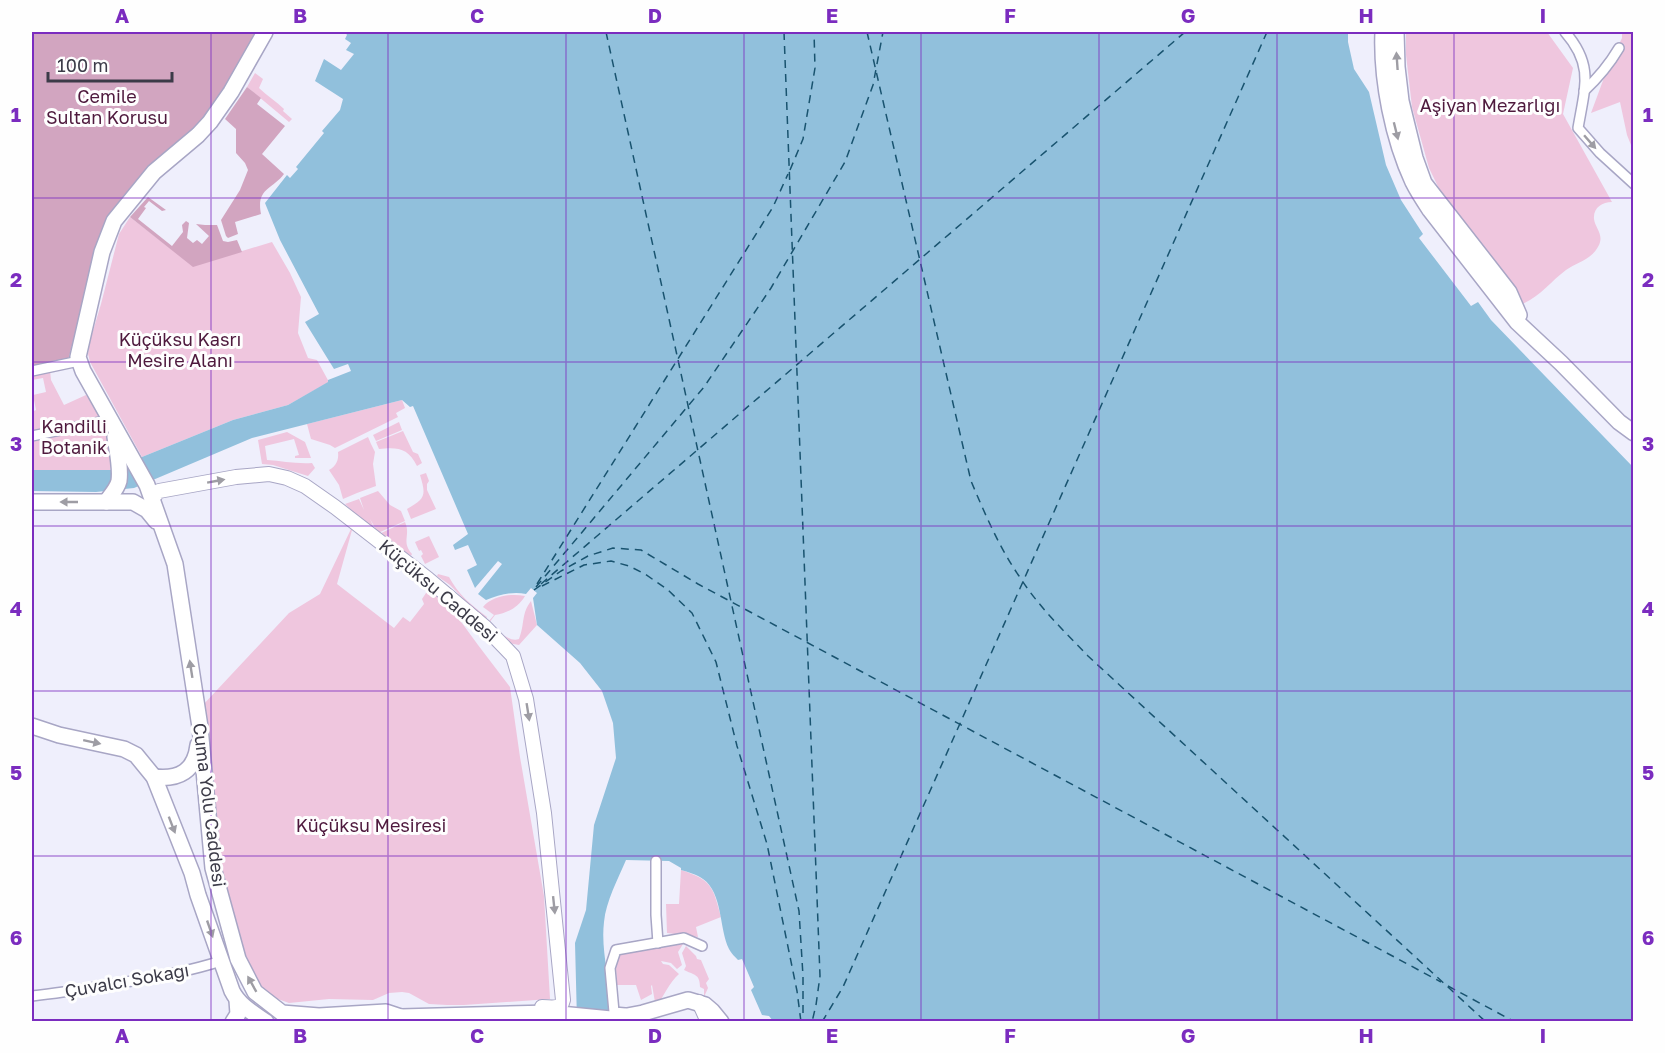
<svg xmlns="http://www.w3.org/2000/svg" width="1665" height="1053" viewBox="0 0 1665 1053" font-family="'Golos Text',sans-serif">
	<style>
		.green { fill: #efc6de }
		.forest { fill: #d2a5c0 }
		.water { fill: #91c0dc }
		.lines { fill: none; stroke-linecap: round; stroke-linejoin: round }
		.ferry { stroke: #19536f; stroke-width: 1.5; stroke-dasharray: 8 6; stroke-linecap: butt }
		.street-casing { stroke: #a8a6c5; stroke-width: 12 }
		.secondary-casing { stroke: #a8a6c5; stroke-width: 16 }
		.primary-casing { stroke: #a8a6c5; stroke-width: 18 }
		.street { stroke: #fff; stroke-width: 9 }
		.secondary { stroke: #fff; stroke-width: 14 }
		.primary { stroke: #fff; stroke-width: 15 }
		.oneway { fill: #9e9da4 }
		.grid { fill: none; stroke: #7b2cbf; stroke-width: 1.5; stroke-opacity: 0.55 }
		.labels { text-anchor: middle; stroke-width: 6; stroke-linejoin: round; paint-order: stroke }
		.park-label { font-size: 18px; fill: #4e193d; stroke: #fefefe }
		.street-label { font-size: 18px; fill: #3c3b48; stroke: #fefefe }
		.neatline { fill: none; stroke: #7b2cbf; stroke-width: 2 }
		.grid-label { font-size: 20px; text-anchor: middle; font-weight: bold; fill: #7b2cbf }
	</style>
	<rect width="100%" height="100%" fill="#efeffc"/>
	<g class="green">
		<path d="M1406,32H1547L1573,68L1563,114L1612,202C1602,202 1593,208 1594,219C1595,228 1604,234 1599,245C1592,260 1577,262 1566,270C1551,281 1540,297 1522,304L1444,199L1429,168L1412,107L1406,55Z"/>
		<path d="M1622,32H1633V150L1627,135L1620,102L1591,113L1608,67L1622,38Z"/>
		<path d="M255,73L263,79L259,88C267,96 276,101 284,109L283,111L292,119L289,122L247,87Z"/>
		<path d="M130,217L193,266L272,242L290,273L301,297L298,333L308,358L317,360L329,382L288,405L233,420L142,457L90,362L88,354L90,341L101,304L119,234Z"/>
		<path d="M50,370L51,380L64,405L86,395C100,416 107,426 111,451C112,459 112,463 110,470H32V412L36,410L33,395L46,392L43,378L32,380V375Z"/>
		<path d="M402,400L405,408L396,413L398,417L335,448L330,445L311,439L307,424Z"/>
		<path d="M399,422L402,430L376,441L373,435Z"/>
		<path d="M403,431L413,452L418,454L422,463L417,466C408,448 398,447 379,449L376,442Z"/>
		<path d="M287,432L305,442L311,458H295V456L299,455L294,439L265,446L267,460C282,461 296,464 312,463L315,468L308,476L273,465L262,464L258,440Z"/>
		<path d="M368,437L371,444L365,447L371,444L375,452L373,464L376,486L357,493L353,482L357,493L343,499L339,485L329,470C336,466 339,460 338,452Z"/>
		<path d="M426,473L429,481L427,484V490L436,509L411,519L407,509C426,498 426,495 420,475Z"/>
		<path d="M378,491L390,505L401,511L405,521L378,533L370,519L377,535L345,504L359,499L364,510L360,498Z"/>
		<path d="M405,522C411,536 401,541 412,554L411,556L379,534Z"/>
		<path d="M351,529L352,530L337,584L394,628L403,617L410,622L424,604L422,599L430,587L437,592L451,608L478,645L510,687L520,757L544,896L550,999L464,1005H447L429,1004L409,993L402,992L389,993L373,1000L329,999L289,1003L275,998L265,990L253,976L217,874L202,706L289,613L320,594Z"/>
		<path d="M429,536L439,557L425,564L421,556L423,554L421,550L419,551L415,542Z"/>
		<path d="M438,574L449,577C458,594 471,605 487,617L486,619L489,621L494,615L483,607C492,596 511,593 525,596C518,608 507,613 495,615L489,623L486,622L450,585L437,576Z"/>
		<path d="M531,601L537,625L519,645L508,643L499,632C505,636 512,642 519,639C525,624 521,614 531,601Z"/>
		<path d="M681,870C712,880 713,887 721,917L696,927L698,937L667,933L666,904H679Z"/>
		<path d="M683,944L678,952L682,965L677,969L671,963L661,961L663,964L669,965L679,974C669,983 663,997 656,1008L652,985L651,986L652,994L641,1000L636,985H617L616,968L620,954Z"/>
		<path d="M686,946L696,956L697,959L701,960L709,979L706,983L708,988L704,997V989L700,987C700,973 693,975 684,970L686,966L682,953Z"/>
	</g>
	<g class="forest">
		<path d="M32,32H259L246,57L196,129L151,168L86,290L69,357L66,360L32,367Z"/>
		<path d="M247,87L261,98L257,104L285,126L262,154L284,174C272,190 256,188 261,214L235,222L238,234L228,238L226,236L221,220L240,190L248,170L245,163L236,153V129L225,119Z"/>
		<path d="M148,197L166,210L162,211L149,201L144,207L146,208L138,219L172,246L183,232L182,225L186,221L189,223L187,238L193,243L197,240L202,244L209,236L196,224L205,225H217L223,241L228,242L237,240L242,252L193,267L130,217Z"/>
	</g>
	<path class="water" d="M345,32H1348V42L1354,69L1369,92L1386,165L1401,200L1423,234L1419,238L1471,306L1478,302L1491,320L1633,467V1021H773L769,1016L762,1015L751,990L754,987L742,959L738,960C735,957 731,953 729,949C719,929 723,893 703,879C696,874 688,872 681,870V868L669,861L626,860C618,879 606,901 604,922C600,956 614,988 608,1021H577L575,943L586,910L594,825L616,758L613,723L602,691L580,663L537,625L533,598L537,593L531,588L526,594C512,591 499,595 486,600L478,594L502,564L498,561L475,588L467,570L477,565L468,545L455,550L453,545L468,534L413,406L410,407L402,400L252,438L134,488L96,492L32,491V470H110L233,420L288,405L328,382V380L351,371L348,364L334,369L305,322L319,314L280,240L265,203L287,175L290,178L298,169L296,167L324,133L322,131L340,110L343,99L315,81L324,59L341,70L354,54L346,50L351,43L345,39L347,35Z"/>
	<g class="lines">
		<g class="ferry">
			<path d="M606,32L799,911L803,976V1022"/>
			<path d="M784,32L820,976L816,1005L812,1022"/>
			<path d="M867,32L971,481C985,514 999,547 1019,576C1038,606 1064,631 1088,656L1486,1022"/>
			<path d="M790,170L803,139L815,68L814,32"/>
			<path d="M537,584L773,207L788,174"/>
			<path d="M541,584L1185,32"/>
			<path d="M542,586L584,565L611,561L629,566L645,574L668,590L692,613L716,662L737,746L767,844L797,991L801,1022"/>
			<path d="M536,587L704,387L771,288L845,162L873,85L883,32"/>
			<path d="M534,590L561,571L588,556L613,548L641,550L698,584L1441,982"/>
			<path d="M1448,986L1515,1022"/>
			<path d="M822,1022L843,987L1267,32"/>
		</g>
		<defs>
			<g id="street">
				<path d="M1565,32C1594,65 1585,87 1578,128L1600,153L1634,184"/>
				<path d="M1584,91C1598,78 1609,65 1619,48"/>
				<path d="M32,371L79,361"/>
				<path d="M32,436L109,420"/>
				<path d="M656,861V915L658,943"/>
				<path d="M32,996C61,993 90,988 120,983C154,977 187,972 221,961"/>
				<path d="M625,1013L614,1012L610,968L616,950L684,938L702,946"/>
			</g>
			<g id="secondary">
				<path d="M152,498L159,491L236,477L269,474L287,478L305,486L335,507L428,579L485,627L513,656L526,699L544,813L563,1000C561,1010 551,1007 542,1007"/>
				<path d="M699,1002L708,1022"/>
			</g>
			<g id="primary">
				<path d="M265,32L231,92L210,122L198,135L154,172L114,221L102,252L78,357L83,371L147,485L175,564L200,727L213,868L238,959L255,992L282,1013L319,1016L386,1012L401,1017"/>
				<path d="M1383,32C1381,80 1393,139 1413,182C1418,192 1424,201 1430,210L1517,322L1561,363L1619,422L1634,433"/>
				<path d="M1396,32L1397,67L1401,101L1415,158L1424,183L1509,292L1519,315"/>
				<path d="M32,502H133L147,510L156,521"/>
				<path d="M106,502C111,495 117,489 119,481C121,467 117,451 115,437"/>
				<path d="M32,726L59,735L124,749L136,755L154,777L192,873L198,895L232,991C239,1005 253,1013 266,1022"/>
				<path d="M154,777C179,780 195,771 198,745"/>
				<path d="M393,1020L401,1017L550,1013L611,1019L643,1013L688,1000L705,1005L712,1011L721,1022"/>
				<path d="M233,1022L238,1014L237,1000"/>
			</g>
		</defs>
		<use href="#street" class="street-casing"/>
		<use href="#secondary" class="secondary-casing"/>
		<use href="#primary" class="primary-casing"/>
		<use href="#street" class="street"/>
		<use href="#secondary" class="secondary"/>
		<use href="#primary" class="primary"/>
	</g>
	<defs><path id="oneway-solid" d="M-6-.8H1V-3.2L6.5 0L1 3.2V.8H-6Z" transform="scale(1.5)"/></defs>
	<g class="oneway">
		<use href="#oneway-solid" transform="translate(1397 61) rotate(-94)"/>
		<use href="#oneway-solid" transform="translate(1396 131) rotate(76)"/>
		<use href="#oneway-solid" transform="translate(1590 142) rotate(49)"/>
		<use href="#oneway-solid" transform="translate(216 481) rotate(-10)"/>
		<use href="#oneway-solid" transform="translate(69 502) rotate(180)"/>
		<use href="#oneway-solid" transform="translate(191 669) rotate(-99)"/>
		<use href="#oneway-solid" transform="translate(528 712) rotate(81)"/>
		<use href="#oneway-solid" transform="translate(92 742) rotate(12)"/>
		<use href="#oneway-solid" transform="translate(172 825) rotate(69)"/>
		<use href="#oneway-solid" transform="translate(554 905) rotate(84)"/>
		<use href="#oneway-solid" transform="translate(210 929) rotate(71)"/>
		<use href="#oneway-solid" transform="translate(252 984) rotate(-119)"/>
	</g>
	<path class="grid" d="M211,32V1022M388,32V1022M566,32V1022M744,32V1022M921,32V1022M1099,32V1022M1277,32V1022M1454,32V1022M32,198H1634M32,362H1634M32,526H1634M32,691H1634M32,856H1634"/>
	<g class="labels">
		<g class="park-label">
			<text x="107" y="103">Cemile<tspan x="107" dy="21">Sultan Korusu</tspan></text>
			<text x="1490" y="112">Aşiyan Mezarlığı</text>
			<text x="180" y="346">Küçüksu Kasrı<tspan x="180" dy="21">Mesire Alanı</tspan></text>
			<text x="74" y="433">Kandilli<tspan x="74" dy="21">Botanik</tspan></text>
			<text x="371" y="832">Küçüksu Mesiresi</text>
		</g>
		<g class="street-label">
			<text transform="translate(438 591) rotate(40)" y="6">Küçüksu Caddesi</text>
			<text transform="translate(209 805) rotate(83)" y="6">Cuma Yolu Caddesi</text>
			<text transform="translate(127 981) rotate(-10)" y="6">Çuvalcı Sokağı</text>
		</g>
	</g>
	<rect width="1665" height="1053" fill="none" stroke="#fefefe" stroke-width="66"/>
	<path d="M48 72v9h124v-9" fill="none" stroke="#3c3b48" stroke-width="3"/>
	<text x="57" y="72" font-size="18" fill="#3c3b48" stroke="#fefefe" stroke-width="4.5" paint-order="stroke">100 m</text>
	<rect x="33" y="33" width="1599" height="987" class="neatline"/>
	<g class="grid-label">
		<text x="122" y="23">A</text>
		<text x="300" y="23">B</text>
		<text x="477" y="23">C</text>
		<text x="655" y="23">D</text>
		<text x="832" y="23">E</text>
		<text x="1010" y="23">F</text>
		<text x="1188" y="23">G</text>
		<text x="1366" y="23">H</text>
		<text x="1543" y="23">I</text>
		<text x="16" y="122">1</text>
		<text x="1648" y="122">1</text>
		<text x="16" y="287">2</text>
		<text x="1648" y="287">2</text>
		<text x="16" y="451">3</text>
		<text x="1648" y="451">3</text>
		<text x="16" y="616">4</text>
		<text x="1648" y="616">4</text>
		<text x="16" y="780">5</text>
		<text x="1648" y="780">5</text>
		<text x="16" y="945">6</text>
		<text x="1648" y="945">6</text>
		<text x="122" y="1043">A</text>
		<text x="300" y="1043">B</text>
		<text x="477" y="1043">C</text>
		<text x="655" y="1043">D</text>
		<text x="832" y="1043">E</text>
		<text x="1010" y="1043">F</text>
		<text x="1188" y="1043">G</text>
		<text x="1366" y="1043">H</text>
		<text x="1543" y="1043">I</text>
	</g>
</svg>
